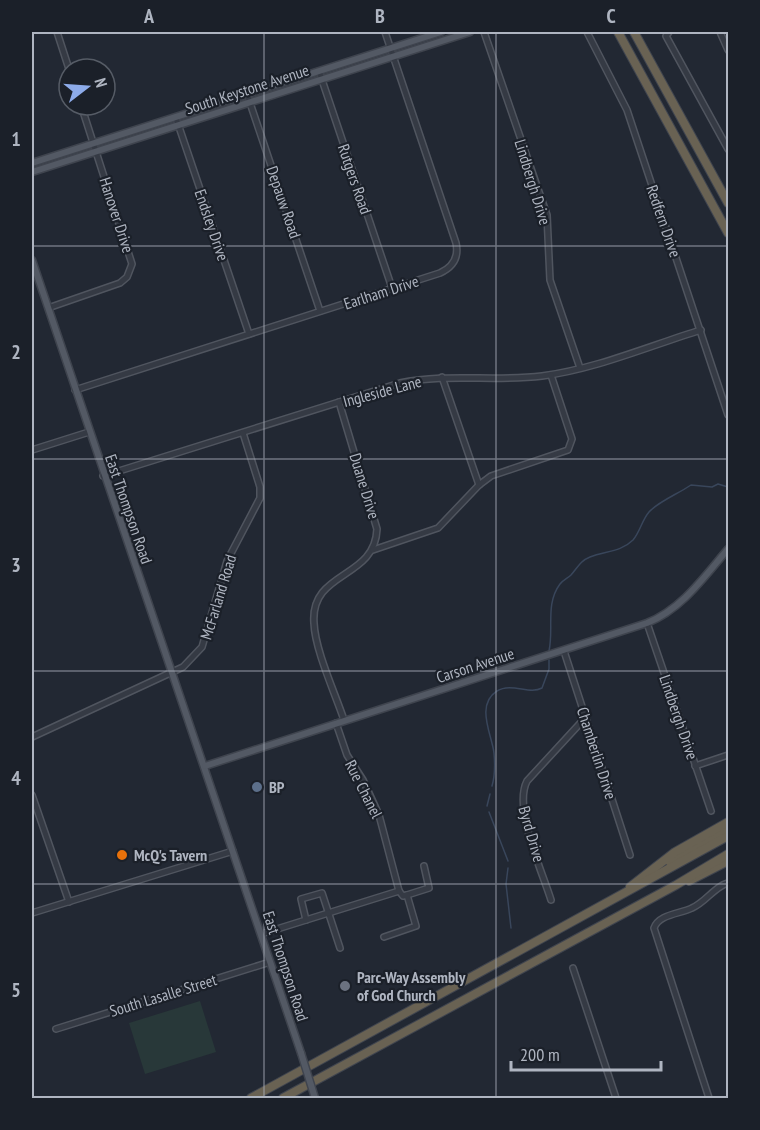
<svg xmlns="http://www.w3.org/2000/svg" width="760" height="1130" viewBox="0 0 760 1130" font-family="'PT Sans Narrow',sans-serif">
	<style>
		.green { fill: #283839 }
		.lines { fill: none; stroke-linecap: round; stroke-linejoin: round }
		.stream { stroke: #39465b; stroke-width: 1.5 }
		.minor-casing { stroke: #50555f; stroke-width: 8 }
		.major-casing { stroke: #3f444e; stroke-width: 9 }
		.highway-casing { stroke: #40454f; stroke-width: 10 }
		.minor { stroke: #353a44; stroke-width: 5 }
		.major { stroke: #535964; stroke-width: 6 }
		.highway { stroke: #696253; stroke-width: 8 }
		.major-bridge-casing { stroke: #3f444e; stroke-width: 9; stroke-linecap: butt }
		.major-bridge { stroke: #535964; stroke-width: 6 }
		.grid { fill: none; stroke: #afb5c1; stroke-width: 1.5; stroke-opacity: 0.55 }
		.service-dot { fill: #5c6f8a; stroke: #1b2029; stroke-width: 2 }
		.food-dot { fill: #e8710a; stroke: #1b2029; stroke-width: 2 }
		.worship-dot { fill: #6b7280; stroke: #1b2029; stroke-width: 2 }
		.labels { text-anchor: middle; stroke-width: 4.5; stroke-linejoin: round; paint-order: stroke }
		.street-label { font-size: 16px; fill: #afb5c1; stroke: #1b2029 }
		.poi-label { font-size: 16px; font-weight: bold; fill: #afb5c1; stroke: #1b2029; text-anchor: start }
		.neatline { fill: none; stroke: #afb5c1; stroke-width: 2 }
		.grid-label { font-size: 20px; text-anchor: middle; font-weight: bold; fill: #afb5c1 }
	</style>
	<rect width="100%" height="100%" fill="#222833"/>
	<path class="green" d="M200,1001L216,1052L145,1074L129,1023Z"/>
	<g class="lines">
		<g class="stream">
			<path d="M549,651C554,629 545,604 560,584C563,580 568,578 571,575C578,567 580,561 590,557C605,551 621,552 633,540C640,532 642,520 649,512C659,501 678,494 691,485L712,487L718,484L728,487"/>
			<path d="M492,786C495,776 495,764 494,753C492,735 475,705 497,691C512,682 529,695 542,688L549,669V660"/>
			<path d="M487,806L490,794"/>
			<path d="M489,812L508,861"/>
			<path d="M508,868L506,884L511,928"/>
		</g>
		<defs>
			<g id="minor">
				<path d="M57,32L69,69"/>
				<path d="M484,32L547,215L550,280L580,368"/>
				<path d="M587,32L627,110L728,415"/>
				<path d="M669,32L666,36L728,149"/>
				<path d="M720,32L728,50"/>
				<path d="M319,71L392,288"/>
				<path d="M247,94L320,311"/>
				<path d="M177,121L249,334"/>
				<path d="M48,308L120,283L127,277L132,264L81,105"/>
				<path d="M442,377L479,485"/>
				<path d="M75,390L440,273C453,267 459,257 456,243L385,32"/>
				<path d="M339,402L377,529C375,580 310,570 314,623C315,650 335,693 344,720"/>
				<path d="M32,450L89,432"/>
				<path d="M103,476L400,383C448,373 494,382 542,376C596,369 649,346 701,330"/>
				<path d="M373,550L438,528L479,485L491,476L568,450L572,439L551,375"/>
				<path d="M647,623L711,811"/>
				<path d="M564,651L630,855"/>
				<path d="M336,723L347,755L363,780L379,815L399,891"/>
				<path d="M32,737L183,667L202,647L227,561L260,498V487L243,433"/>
				<path d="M695,766L728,755"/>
				<path d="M32,795L69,902"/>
				<path d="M407,895L429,888L424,866"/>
				<path d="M551,900C542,871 513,808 527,781L585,718"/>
				<path d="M32,913L233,851"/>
				<path d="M306,920L301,899L322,893L340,948"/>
				<path d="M261,934L399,891"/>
				<path d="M384,937L416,926L407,895L403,896L399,891"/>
				<path d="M573,968L616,1098"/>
				<path d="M56,1029L270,962"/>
				<path d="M709,1098L654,928C659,914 680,914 692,908C706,902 715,886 728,883"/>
			</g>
			<g id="major">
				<path d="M32,163L441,32"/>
				<path d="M32,172L470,32"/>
				<path d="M32,260L301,1053"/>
				<path d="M205,766L647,623C682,609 704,577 728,549"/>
			</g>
			<g id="highway">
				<path d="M618,32L728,233"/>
				<path d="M634,32L728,203"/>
				<path d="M669,861L728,828"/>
				<path d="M689,881L728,861"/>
				<path d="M630,887L675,852L728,822"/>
				<path d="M251,1098L728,836"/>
				<path d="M283,1098L676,885L728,854"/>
			</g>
		</defs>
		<use href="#minor" class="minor-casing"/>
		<use href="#major" class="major-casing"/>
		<use href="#highway" class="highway-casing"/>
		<use href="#minor" class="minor"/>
		<use href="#major" class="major"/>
		<use href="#highway" class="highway"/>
		<defs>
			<path id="major-bridge" d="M301,1053L315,1098"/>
		</defs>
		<use href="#major-bridge" class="major-bridge-casing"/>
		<use href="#major-bridge" class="major-bridge"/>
	</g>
	<path class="grid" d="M264,32V1098M496,32V1098M32,246H728M32,459H728M32,671H728M32,884H728"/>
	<circle class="service-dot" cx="257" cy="787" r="6"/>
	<circle class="food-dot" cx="122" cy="855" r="6"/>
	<circle class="worship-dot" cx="345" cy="986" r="6"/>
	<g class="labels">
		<g class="street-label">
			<text transform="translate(247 89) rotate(-18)" y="6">South Keystone Avenue</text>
			<text transform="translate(355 179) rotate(71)" y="6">Rutgers Road</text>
			<text transform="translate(533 182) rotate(73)" y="6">Lindbergh Drive</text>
			<text transform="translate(284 202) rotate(71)" y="6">Depauw Road</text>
			<text transform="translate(117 215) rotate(72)" y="6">Hanover Drive</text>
			<text transform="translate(664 221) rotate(71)" y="6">Redfern Drive</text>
			<text transform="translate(212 225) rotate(71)" y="6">Endsley Drive</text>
			<text transform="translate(381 292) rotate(-18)" y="6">Earlham Drive</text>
			<text transform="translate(382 391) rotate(-15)" y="6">Ingleside Lane</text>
			<text transform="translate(365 486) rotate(73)" y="6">Duane Drive</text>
			<text transform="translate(129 509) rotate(71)" y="6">East Thompson Road</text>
			<text transform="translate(218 597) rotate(-73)" y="6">McFarland Road</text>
			<text transform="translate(475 665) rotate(-18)" y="6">Carson Avenue</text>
			<text transform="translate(679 717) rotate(71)" y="6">Lindbergh Drive</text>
			<text transform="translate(597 753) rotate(72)" y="6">Chamberlin Drive</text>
			<text transform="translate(364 789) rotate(63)" y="6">Rue Chanel</text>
			<text transform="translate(532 834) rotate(74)" y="6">Byrd Drive</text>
			<text transform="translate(286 966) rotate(72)" y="6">East Thompson Road</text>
			<text transform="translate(163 995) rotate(-17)" y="6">South Lasalle Street</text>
		</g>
		<g class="poi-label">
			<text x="269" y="793">BP</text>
			<text x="134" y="861">McQ's Tavern</text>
			<text x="357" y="983">Parc-Way Assembly<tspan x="357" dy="18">of God Church</tspan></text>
		</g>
	</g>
	<rect width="760" height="1130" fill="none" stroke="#1b2029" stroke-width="66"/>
	<g transform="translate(87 87) rotate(73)"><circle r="28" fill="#1b2029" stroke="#565c66" stroke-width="1.5"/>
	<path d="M0-4.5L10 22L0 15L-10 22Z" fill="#8dabe9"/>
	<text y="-9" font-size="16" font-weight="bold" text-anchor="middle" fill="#afb5c1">N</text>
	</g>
	<path d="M511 1061v9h150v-9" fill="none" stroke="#afb5c1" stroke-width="3"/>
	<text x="520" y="1061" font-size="18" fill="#afb5c1" stroke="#1b2029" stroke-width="4.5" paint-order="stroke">200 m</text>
	<rect x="33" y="33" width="694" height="1064" class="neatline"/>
	<g class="grid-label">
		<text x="149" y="23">A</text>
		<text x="380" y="23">B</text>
		<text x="611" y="23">C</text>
		<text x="16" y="146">1</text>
		<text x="16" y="359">2</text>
		<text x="16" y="572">3</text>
		<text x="16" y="785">4</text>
		<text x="16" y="997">5</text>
	</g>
</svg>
